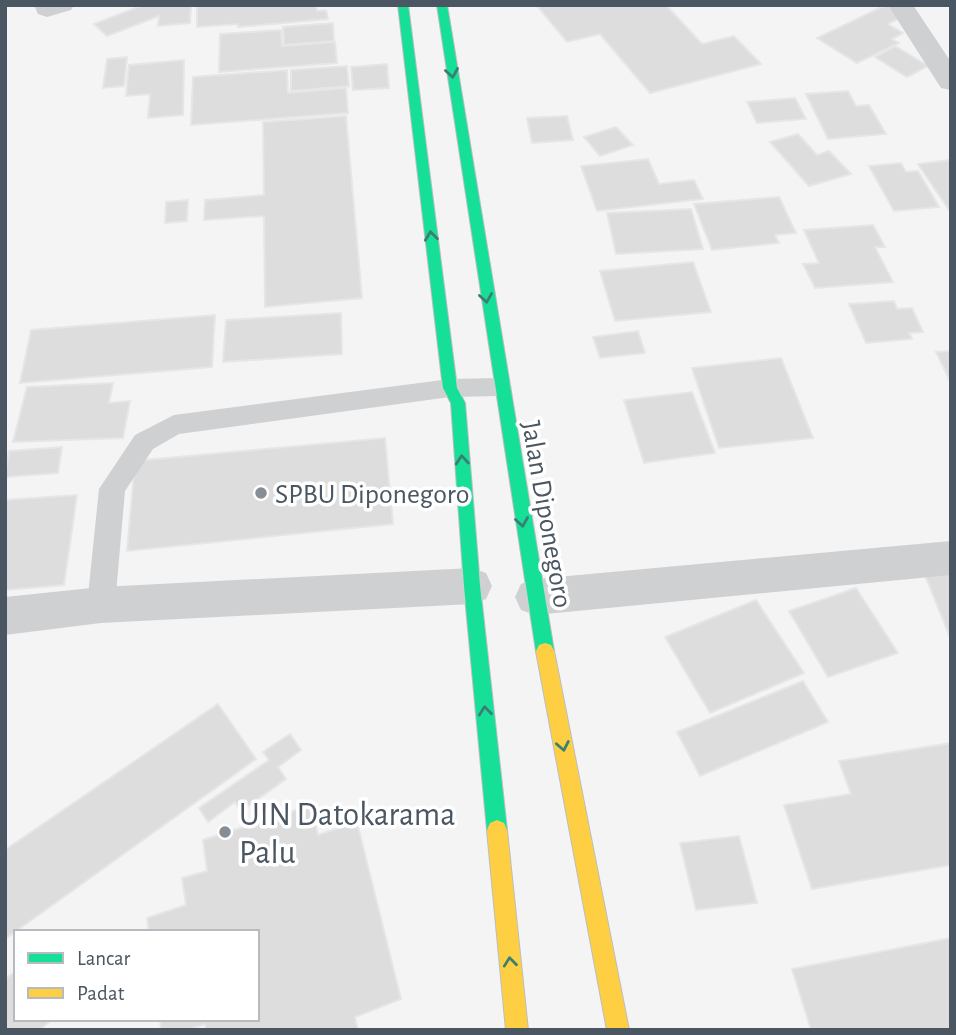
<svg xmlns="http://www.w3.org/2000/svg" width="956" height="1035" viewBox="0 0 956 1035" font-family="'Alegreya Sans',sans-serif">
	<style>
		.building { fill: #ddddde; stroke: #e5e6e7; stroke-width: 2 }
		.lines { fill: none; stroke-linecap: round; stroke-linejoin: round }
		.fast-casing { stroke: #b9bec3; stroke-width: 2 }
		.slow-casing { stroke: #b9bec3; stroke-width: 2 }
		.lane { fill: #ced0d2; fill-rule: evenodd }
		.street { fill: #ced0d2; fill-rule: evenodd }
		.fast { fill: #16e098; fill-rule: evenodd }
		.slow { fill: #ffcf43; fill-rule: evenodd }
		.oneway { stroke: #3a7f72 }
		.poi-dot { fill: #868d94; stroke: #fff; stroke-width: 2.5 }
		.labels { text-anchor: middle; stroke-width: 7; stroke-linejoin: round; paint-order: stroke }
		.poi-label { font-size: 28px; fill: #4a5661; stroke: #fff; text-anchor: start }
		.street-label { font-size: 28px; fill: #4a5661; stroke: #fff }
		.near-poi-label { font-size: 33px; fill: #4a5661; stroke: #fff; text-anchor: start }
	</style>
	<rect width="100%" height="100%" fill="#f4f4f4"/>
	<g class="building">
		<path d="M143,5H191L190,23L158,26L159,16L107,36L94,24Z"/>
		<path d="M197,5H316L317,11L326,10L328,19L238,27V24L197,27Z"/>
		<path d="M545,5H666L702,44L734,36L761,64L650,93L600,34L567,42L538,7Z"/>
		<path d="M886,5H900L904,16L888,24L903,33L892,39L899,43L857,63L817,38Z"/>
		<path d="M333,23L334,41L284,45L283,27Z"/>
		<path d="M281,30L282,46L335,42L337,63L219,72L220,34Z"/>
		<path d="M895,46L928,66L907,77L875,57Z"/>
		<path d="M127,57L124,86L103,88L107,59Z"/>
		<path d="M184,60L183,115L148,118L150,94L126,96L129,65Z"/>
		<path d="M387,64L389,88L353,90L351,67Z"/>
		<path d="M347,66L349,86L291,91V70Z"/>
		<path d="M287,70L288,93L346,88L348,113L191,125L193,77Z"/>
		<path d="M848,91L856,106L869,105L886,134L828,139L806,94Z"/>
		<path d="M795,98L806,119L757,123L747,102Z"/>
		<path d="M346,116L362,298L265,307L264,216L204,220L205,200L264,195L263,122Z"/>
		<path d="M567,116L573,140L532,143L527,118Z"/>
		<path d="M616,127L633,145L600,156L584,137Z"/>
		<path d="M798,134L817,155L829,151L851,174L809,186L770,142Z"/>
		<path d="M648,159L659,184L694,180L703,199L597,211L581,166Z"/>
		<path d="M951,160V213L918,164Z"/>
		<path d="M901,163L906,172L918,171L939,207L894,211L869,166Z"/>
		<path d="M779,197L796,233L775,235L779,243L712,250L694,204Z"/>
		<path d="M188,200L187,221L165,223L166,202Z"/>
		<path d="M691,209L703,249L616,254L607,213Z"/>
		<path d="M873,225L885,247H875L893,282L815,288L803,264L819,263L804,230Z"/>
		<path d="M693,262L711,312L615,321L600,271Z"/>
		<path d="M894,301L897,309L912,308L923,332L909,333L912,339L866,343L849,304Z"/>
		<path d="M341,313L342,354L223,362L226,320Z"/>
		<path d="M215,315L212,367L20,383L31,330Z"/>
		<path d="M638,331L645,353L600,358L593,337Z"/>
		<path d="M951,351V383L936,352Z"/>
		<path d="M781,358L813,438L719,448L692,368Z"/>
		<path d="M113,383L109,403L130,401L123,438L13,442L27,387Z"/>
		<path d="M692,392L715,453L644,463L624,400Z"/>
		<path d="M385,438L393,524L127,551L135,461Z"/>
		<path d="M62,447L58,473L5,477L9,451Z"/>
		<path d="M77,495L64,585L5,590V500Z"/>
		<path d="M951,571V637H950L924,573Z"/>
		<path d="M856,588L898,653L828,677L789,611Z"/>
		<path d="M756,600L804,673L710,713L665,637Z"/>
		<path d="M803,681L828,722L700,776L677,732Z"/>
		<path d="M218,704L256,759L5,939V850Z"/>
		<path d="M290,734L301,750L278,767L286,779L241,811L235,802L208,822L199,808L269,760L263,752Z"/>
		<path d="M951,743V865L812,889L784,805L851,794L839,761Z"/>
		<path d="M311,805L318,835L357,822L401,999L355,1017L358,1030H206L205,1024L188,1030H161L160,1019H257V932H149L147,918L186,905L182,878L207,871L203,840Z"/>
		<path d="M739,836L757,903L696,910L680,843Z"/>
		<path d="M951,938V1030H811L792,969Z"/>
		<path d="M16,971V1019H53L39,1030H5V979Z"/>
	</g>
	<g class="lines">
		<defs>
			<g id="fast">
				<path d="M398,5H408L457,388L465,403L480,586L507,830L504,837L497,840L490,837L487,830L464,586L451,403L443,388Z"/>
				<path d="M437,5H447L554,651L551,657L545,659L539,657L536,651Z"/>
			</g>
			<g id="slow">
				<path d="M545,643L551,645L554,651L629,1030H607L536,651L539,645Z"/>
				<path d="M497,820L504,823L507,830L528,1030H506L487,830L490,823Z"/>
			</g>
		</defs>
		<use href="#fast" class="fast-casing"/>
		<use href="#slow" class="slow-casing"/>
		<path class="lane" d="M500,378L508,380L512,387L508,394L500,396L450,397L179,434L153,449L125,491L115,605L111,614L101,617L91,614L87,605L99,489L135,435L174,415L450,379Z"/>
		<g class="street">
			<path d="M34,5H74L71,10L47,17L38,14Z"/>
			<path d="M888,5H913L951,62V90L941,88Z"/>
			<path d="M951,541V575L535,615L521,610L515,597L521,584L535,579Z"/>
			<path d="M472,568L486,573L492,586L486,599L472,604L101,623L5,635V597L101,587Z"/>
		</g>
		<use href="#fast" class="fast"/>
		<use href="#slow" class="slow"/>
	</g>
	<defs><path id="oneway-chevron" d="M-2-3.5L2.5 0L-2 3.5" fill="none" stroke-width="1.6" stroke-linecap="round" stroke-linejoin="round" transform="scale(1.75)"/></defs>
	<g class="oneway">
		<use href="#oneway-chevron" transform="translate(452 73) rotate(81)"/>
		<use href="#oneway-chevron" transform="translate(431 236) rotate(-97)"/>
		<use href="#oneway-chevron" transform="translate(486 298) rotate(81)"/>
		<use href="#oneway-chevron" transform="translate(462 460) rotate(-95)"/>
		<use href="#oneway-chevron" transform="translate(522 522) rotate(81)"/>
		<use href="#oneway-chevron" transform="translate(485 711) rotate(-96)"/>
		<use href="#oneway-chevron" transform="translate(563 746) rotate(79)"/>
		<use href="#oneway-chevron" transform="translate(510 962) rotate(-96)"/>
	</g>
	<g class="poi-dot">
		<circle cx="261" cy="493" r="7"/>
		<circle cx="225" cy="832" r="7"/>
	</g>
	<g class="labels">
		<g class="poi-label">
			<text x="275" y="503">SPBU Diponegoro</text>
		</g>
		<g class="street-label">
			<text transform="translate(548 514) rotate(80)" y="10">Jalan Diponegoro</text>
		</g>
		<g class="near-poi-label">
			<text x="239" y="825">UIN Datokarama<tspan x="239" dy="38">Palu</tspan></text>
		</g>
	</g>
	<rect width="956" height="1035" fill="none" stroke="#4a5661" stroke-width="14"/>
	<rect x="14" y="930" width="245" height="91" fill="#ffffff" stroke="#b7bbc0" stroke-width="2"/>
	<rect x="28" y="953" width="35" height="10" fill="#16e098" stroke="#b7bbc0" stroke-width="2"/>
	<text x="77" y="965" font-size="21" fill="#4a5661">Lancar</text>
	<rect x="28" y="988" width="35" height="10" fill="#ffcf43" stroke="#b7bbc0" stroke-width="2"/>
	<text x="77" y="1000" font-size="21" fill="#4a5661">Padat</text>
</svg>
